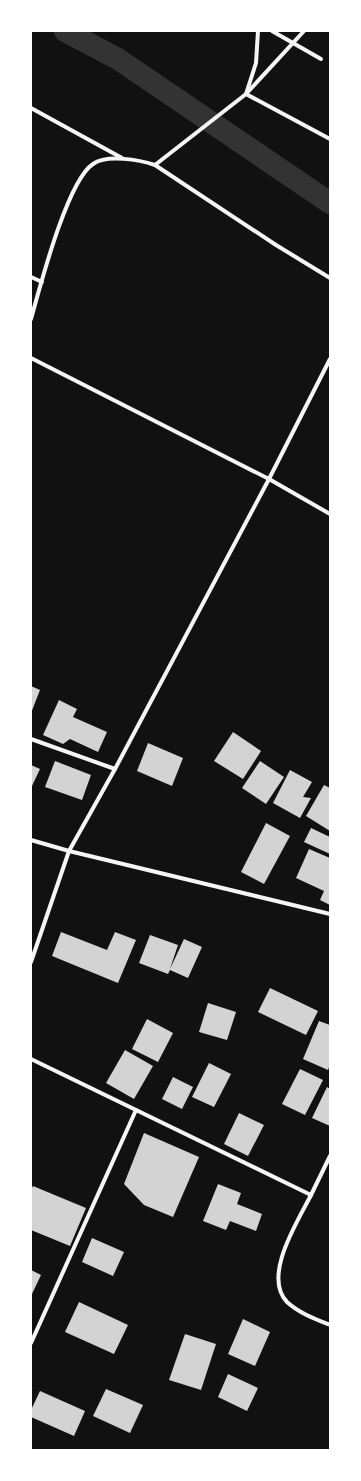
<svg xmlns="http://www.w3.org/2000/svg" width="361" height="1481" viewBox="0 0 361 1481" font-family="'Times New Roman',serif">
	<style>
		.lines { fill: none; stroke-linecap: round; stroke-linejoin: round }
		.canal { stroke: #333; stroke-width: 22 }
		.building { fill: #d3d3d3 }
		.minor { stroke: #f5f5f5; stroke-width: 4 }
	</style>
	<rect width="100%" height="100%" fill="#111"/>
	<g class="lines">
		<path class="canal" d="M65,31L118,59L330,203"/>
	</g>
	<g class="building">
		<path d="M31,686L40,690L31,713Z"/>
		<path d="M59,700L77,709L73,717L107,732L98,752L70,739L63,744L43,735Z"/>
		<path d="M233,732L261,751L243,779L214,761Z"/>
		<path d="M148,743L183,758L172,786L137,771Z"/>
		<path d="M55,761L91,775L82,800L45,787Z"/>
		<path d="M260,761L284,777L266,804L242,788Z"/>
		<path d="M31,765L40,769L31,788Z"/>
		<path d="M290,770L312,782L303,797L311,798L300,818L273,803Z"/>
		<path d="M324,785L330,788V831L306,816Z"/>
		<path d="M266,823L290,836L264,884L241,872Z"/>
		<path d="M311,828L330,837V854L304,842Z"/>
		<path d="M309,849L330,858V905L320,900L324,891L296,878Z"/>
		<path d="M61,932L107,950L115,932L136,940L118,983L52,956Z"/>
		<path d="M150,935L178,945L170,969L184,939L202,947L188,978L170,970L168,974L139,963Z"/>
		<path d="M270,988L318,1011L306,1035L258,1012Z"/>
		<path d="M208,1003L236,1012L227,1040L199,1032Z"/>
		<path d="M147,1019L173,1033L158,1062L132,1049Z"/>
		<path d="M319,1021L330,1025V1065L328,1070L303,1059Z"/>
		<path d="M125,1050L153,1066L134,1099L106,1083Z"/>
		<path d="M209,1063L231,1074L214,1107L192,1097Z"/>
		<path d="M300,1069L323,1080L305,1115L282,1104Z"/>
		<path d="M173,1077L193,1087L182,1109L162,1099Z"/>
		<path d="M327,1087L330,1089V1126L312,1118Z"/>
		<path d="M239,1113L264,1125L248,1156L224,1144Z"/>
		<path d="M144,1133L199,1157L173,1217L144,1205L124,1184Z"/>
		<path d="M218,1184L241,1193L237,1204L262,1214L256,1231L230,1221L226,1230L203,1221Z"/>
		<path d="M33,1186L86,1208L70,1246L31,1230V1190Z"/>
		<path d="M92,1238L124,1252L113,1276L82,1262Z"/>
		<path d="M31,1270L41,1275L31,1296Z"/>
		<path d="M79,1302L128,1325L114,1354L65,1332Z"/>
		<path d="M243,1319L270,1332L255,1366L228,1354Z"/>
		<path d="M185,1334L216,1344L201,1390L169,1380Z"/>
		<path d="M228,1374L258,1388L247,1411L218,1397Z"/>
		<path d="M106,1389L143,1405L130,1433L93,1416Z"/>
		<path d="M40,1391L85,1411L74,1436L31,1417V1410Z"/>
	</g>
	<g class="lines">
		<g class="minor">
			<path d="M258,31L256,63L246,94L330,139"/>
			<path d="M272,31L321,59"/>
			<path d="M31,108L122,158"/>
			<path d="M155,165L276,245L330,278"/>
			<path d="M31,277L42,282"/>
			<path d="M31,319C40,287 67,181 93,164C107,154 140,160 155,165L246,94L304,31"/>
			<path d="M31,358L269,479L330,514"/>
			<path d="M31,739L115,769"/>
			<path d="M31,840L69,851L330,914"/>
			<path d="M31,962L69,851L115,769L269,479L330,359"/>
			<path d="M31,1059L311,1195L330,1156"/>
			<path d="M311,1195C298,1221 262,1276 287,1302C299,1313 315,1319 330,1325"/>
			<path d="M31,1343L136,1110"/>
		</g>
	</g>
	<rect width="361" height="1481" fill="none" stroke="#ffffff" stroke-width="64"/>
</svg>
